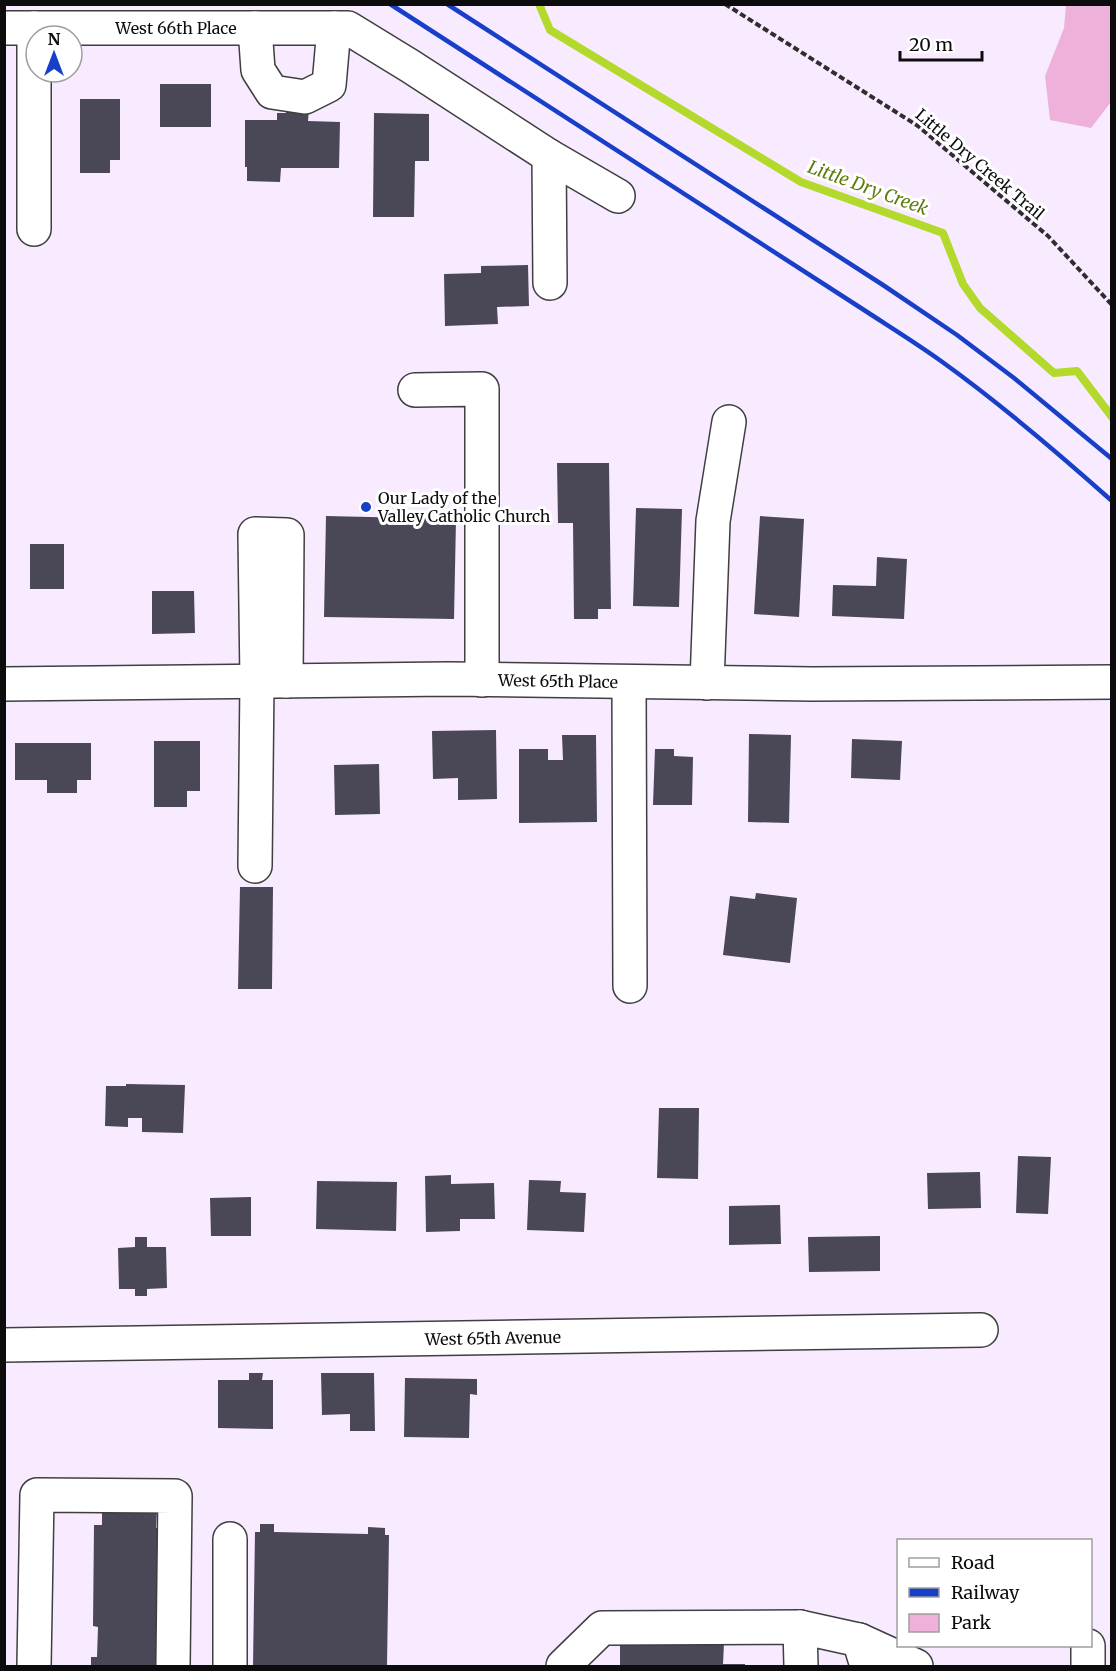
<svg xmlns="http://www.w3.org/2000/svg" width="1116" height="1671" viewBox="0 0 1116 1671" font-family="Merriweather,serif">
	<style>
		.green { fill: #edb1da }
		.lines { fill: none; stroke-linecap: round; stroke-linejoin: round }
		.stream { stroke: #b2d92b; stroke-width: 8 }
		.building { fill: #4a4756 }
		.minor-casing { stroke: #3f3f3f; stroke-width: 36 }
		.path { stroke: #2e2e2e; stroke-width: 4; stroke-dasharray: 6 3; stroke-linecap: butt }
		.minor { stroke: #fff; stroke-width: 33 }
		.rail { stroke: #183fc8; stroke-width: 4.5 }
		.poi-dot { fill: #183fc8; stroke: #fff; stroke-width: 2 }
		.labels { text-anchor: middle; stroke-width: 6; stroke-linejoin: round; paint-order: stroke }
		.street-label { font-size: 16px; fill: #0c0c0c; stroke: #fff }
		.poi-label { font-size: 16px; fill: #0c0c0c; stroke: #fff; text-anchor: start }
		.water-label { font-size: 18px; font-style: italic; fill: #5e7b0d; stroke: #fff }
	</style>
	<rect width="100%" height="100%" fill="#f8ebff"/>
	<path class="green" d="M1066,5H1111V102L1091,128L1050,120L1045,76L1064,28Z"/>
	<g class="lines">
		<path class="stream" d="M539,4L550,30L801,182L943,233L963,284L980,308L1054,373L1077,371L1112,417"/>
	</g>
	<g class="building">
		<rect x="160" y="84" width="51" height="43"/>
		<path d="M80,99H120V160H110V173H80Z"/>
		<path d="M286,109H309L308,121L340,122L339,168H281L280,182L247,181V167H245V120H277V113H286Z"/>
		<path d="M374,113L429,114V161H415L414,217H373Z"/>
		<path d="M528,265L529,306L497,307L498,324L445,326L444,274L481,273V266Z"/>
		<path d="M557,463H609L611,609H598V619H574L573,523H558Z"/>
		<path d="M636,508L682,509L679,607L633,606Z"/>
		<path d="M326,516L456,519L454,619L324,617Z"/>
		<path d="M760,516L804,519L799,617L754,614Z"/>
		<rect x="30" y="544" width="34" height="45"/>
		<path d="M877,557L907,559L904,619L832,616L833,585L876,586Z"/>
		<path d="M152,591H194L195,633L152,634Z"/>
		<path d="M496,730L497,799L458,800V778L433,779L432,731Z"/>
		<path d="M749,734L791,735L789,823L748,822Z"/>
		<path d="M562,735H596L597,822L519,823V749H548V760H563Z"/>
		<path d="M852,739L902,741L900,780L851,778Z"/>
		<path d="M154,741H200V791H187V807H154Z"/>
		<path d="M15,743H91V780H77V793H47V780H15Z"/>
		<path d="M655,749H674V756L693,757L692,805H653Z"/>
		<path d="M379,764L380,814L335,815L334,765Z"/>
		<path d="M240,887H273L272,989H238Z"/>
		<path d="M756,893L797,898L790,963L723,955L730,896L755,899Z"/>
		<path d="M126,1084L185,1085L183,1133L142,1132V1118H128V1127L105,1126L106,1086H126Z"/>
		<path d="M659,1108H699L698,1179L657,1178Z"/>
		<path d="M1018,1156L1051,1157L1048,1214L1016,1213Z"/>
		<path d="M980,1172L981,1208L928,1209L927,1173Z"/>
		<path d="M451,1175V1184L494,1183L495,1219H460V1231L426,1232L425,1176Z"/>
		<path d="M529,1180L561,1181L560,1192L586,1193L584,1232L527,1230Z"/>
		<path d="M317,1181L397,1182L396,1231L316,1229Z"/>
		<path d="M251,1197V1236H211L210,1198Z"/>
		<path d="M780,1205L781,1244L729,1245V1206Z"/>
		<path d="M880,1236V1271L809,1272L808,1237Z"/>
		<path d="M135,1237H147V1247H166L167,1288L147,1289V1296H135V1289H119L118,1248L135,1247Z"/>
		<path d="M249,1373H263L262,1380H273V1429L218,1428V1380H249Z"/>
		<path d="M321,1373H374L375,1431H350V1414L322,1415Z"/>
		<path d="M405,1378L477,1379V1395L470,1394L469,1438L404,1437Z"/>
		<path d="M102,1508L157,1509L156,1528L165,1525L160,1666H91V1657H97L98,1627L93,1626L94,1525H102Z"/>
		<path d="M260,1524H274V1532L368,1534V1527L385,1528V1535H389L387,1666H253L255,1532H260Z"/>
		<path d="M620,1642L724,1643L723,1664H745V1666H620Z"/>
	</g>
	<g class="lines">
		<defs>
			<g id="minor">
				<path d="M4,28H348L410,66L549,156L550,283"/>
				<path d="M34,28V229"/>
				<path d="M255,28L258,70L272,92L305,97L329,85L334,28"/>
				<path d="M549,156L618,196"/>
				<path d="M415,390L482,389V680"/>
				<path d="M629,682L630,986"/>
				<path d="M707,683L713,521L729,422"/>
				<path d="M4,684L449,679L812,684L1112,682"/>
				<path d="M255,866L257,681L255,534L287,535L286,681"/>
				<path d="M4,1345L981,1330"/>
				<path d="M230,1539V1666"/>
				<path d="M800,1627L801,1666"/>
				<path d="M859,1640L916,1666"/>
				<path d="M34,1666L37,1495L175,1496L173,1666"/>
				<path d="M563,1666L602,1628L800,1627L859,1640L867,1666"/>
				<path d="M1088,1666V1646"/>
			</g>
		</defs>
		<use href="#minor" class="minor-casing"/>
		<path class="path" d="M725,4L918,126L1048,236L1112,305"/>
		<use href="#minor" class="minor"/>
		<g class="rail">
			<path d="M390,4L864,310C890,327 916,343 941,361C1001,404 1057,452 1112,501"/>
			<path d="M447,4L883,285L957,335L1014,378L1112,459"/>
		</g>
	</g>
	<circle class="poi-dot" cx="366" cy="507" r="6"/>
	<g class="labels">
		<g class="street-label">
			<text x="176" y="34">West 66th Place</text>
			<text transform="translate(980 164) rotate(40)" y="6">Little Dry Creek Trail</text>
			<text transform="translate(558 681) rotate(1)" y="6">West 65th Place</text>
			<text transform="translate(493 1338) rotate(-1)" y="6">West 65th Avenue</text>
		</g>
		<g class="poi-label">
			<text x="378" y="504">Our Lady of the<tspan x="378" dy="18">Valley Catholic Church</tspan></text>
		</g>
		<g class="water-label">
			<text transform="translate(868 188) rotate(20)" y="6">Little Dry Creek</text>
		</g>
	</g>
	<rect width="1116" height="1671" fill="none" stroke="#0c0c0c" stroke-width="12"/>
	<rect x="897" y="1539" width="195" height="108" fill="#ffffff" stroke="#9e9e9e" stroke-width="1.5"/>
	<rect x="909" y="1558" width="30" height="9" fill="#ffffff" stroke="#9e9e9e" stroke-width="1.5"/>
	<text x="951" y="1569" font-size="18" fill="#0c0c0c">Road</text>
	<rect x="909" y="1588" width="30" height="9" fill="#183fc8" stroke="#9e9e9e" stroke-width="1.5"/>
	<text x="951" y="1599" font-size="18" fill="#0c0c0c">Railway</text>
	<rect x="909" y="1614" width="30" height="18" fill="#edb1da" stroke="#9e9e9e" stroke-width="1.5"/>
	<text x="951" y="1629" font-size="18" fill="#0c0c0c">Park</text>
	<g transform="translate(54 54)"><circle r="28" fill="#ffffff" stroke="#9e9e9e" stroke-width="1.5"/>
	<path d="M0-4.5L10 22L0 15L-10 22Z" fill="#183fc8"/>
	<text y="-9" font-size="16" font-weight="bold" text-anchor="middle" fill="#0c0c0c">N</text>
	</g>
	<path d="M900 51v9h82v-9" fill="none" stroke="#0c0c0c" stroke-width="3"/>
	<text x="909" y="51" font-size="18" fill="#0c0c0c" stroke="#ffffff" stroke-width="4.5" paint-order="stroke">20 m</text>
</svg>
